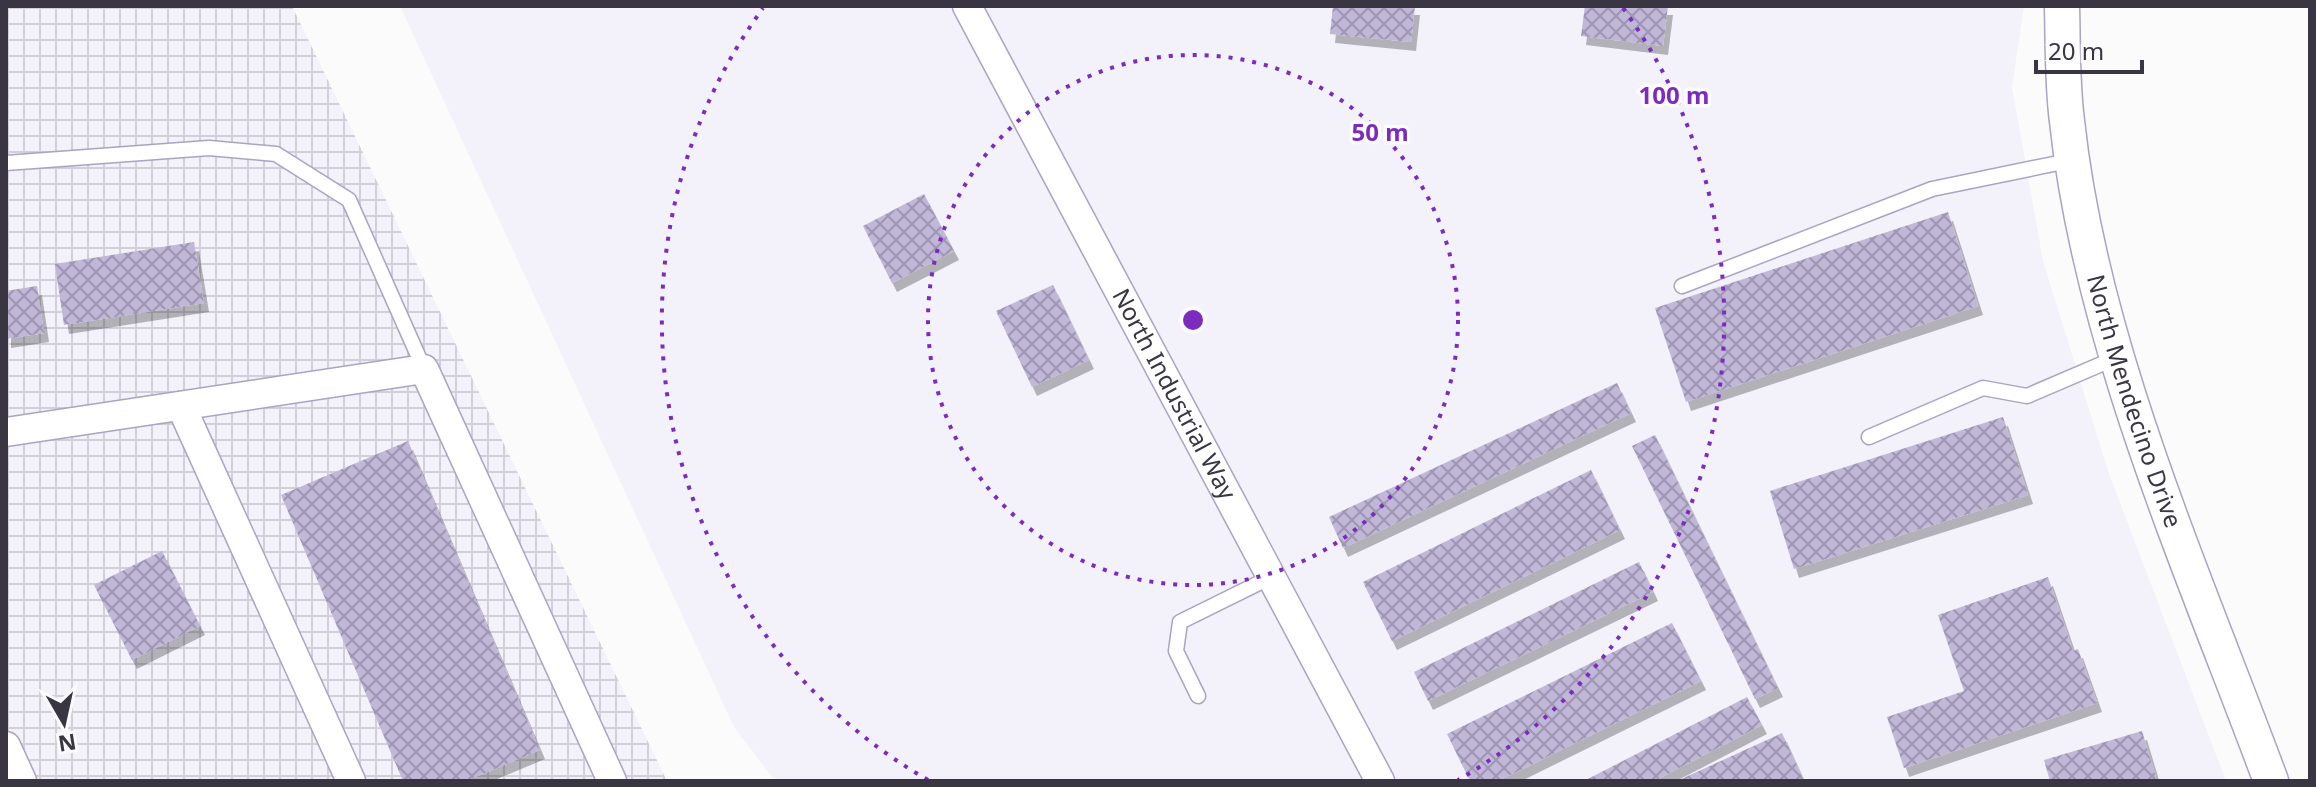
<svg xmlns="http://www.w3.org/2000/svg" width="2316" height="787" viewBox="0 0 2316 787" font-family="'Noto Sans',sans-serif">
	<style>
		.built { fill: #f3f1f9 }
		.industrial { fill: url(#industrial-grid) }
		.building { fill: url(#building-cross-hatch); filter: url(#shadow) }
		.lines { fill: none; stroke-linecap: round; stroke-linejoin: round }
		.service-casing { stroke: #aca2c2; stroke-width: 17 }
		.minor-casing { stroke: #aca2c2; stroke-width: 31 }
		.tertiary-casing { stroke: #aca2c2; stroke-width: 37 }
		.service { stroke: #fff; stroke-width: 14 }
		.minor { stroke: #fff; stroke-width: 28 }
		.tertiary { stroke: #fff; stroke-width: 34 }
		.ring { fill: none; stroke: #7b2cbf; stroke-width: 4; stroke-dasharray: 4 8 }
		.labels { text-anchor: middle; stroke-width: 7; stroke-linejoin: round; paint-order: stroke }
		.street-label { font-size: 24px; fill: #3a3543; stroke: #fbfbfb }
		.centre { fill: #7b2cbf; stroke: #fbfbfb; stroke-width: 4 }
		.ring-label { font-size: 24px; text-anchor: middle; font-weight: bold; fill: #7b2cbf; stroke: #fbfbfb; stroke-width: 7; stroke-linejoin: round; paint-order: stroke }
	</style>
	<defs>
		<pattern id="industrial-grid" width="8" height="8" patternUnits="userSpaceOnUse" patternTransform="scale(2)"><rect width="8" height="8" fill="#f3f1f9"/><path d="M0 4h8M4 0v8" fill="none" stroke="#d1cfd7"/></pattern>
		<pattern id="building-cross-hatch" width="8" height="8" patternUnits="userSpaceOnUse" patternTransform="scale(2)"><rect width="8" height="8" fill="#c1b7d8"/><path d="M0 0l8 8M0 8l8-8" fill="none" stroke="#9e96b1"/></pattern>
		<filter id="shadow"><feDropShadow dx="5" dy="9" stdDeviation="0" flood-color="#0004"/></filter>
	</defs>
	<rect width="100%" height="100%" fill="#fbfbfb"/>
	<path class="built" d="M400,6H2024L2012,87L2043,261L2109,474L2226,781H775L734,727Z"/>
	<path class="industrial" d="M6,6H292L667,781H6Z"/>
	<g class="building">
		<path d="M1333,6H1415L1411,42L1330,34Z"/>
		<path d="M1585,6H1668L1663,46L1581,36Z"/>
		<path d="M924,194L954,251L892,283L863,226Z"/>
		<path d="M1948,212L1978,306L1686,402L1655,308Z"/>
		<path d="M194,242L204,303L64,325L55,264Z"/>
		<path d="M1053,285L1089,360L1032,387L996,311Z"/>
		<path d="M37,286L44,333L6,339V291Z"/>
		<path d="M1617,383L1631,413L1343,548L1329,517Z"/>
		<path d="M2003,417L2028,495L1794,569L1770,491Z"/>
		<path d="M1655,435L1778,688L1755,699L1632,446Z"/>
		<path d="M408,441L540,750L466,781H403L281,495Z"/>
		<path d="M1591,470L1620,530L1392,641L1363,582Z"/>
		<path d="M162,551L200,626L132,660L94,585Z"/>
		<path d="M1639,562L1653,592L1428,701L1414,672Z"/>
		<path d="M2048,577L2073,651L2078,649L2097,703L1904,768L1887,717L1964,691L1938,615Z"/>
		<path d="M1672,623L1701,681L1498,781H1470L1447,734Z"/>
		<path d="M1747,697L1762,725L1654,781H1584Z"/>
		<path d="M2142,731L2157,781H2050L2044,760Z"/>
		<path d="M1782,733L1804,781H1677Z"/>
	</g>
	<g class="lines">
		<defs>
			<g id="service">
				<path d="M6,163L209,148L276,154L349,200L424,369"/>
				<path d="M1682,286L1932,189L2073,160"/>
				<path d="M1869,437L1983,388L2027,396L2118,357"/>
				<path d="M1198,696L1176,651L1180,622L1271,577"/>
			</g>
			<g id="minor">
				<path id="s1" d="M967,6L1380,781"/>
				<path d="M181,406L351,781"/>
				<path d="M6,432L424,369L612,781"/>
				<path d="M6,746L22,781"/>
			</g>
			<g id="tertiary">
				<path id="s2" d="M2062,6C2063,44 2062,83 2067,121C2091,345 2193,571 2271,781"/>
			</g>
		</defs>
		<use href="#service" class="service-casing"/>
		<use href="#minor" class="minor-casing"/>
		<use href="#tertiary" class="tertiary-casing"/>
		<use href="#service" class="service"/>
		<use href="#minor" class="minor"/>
		<use href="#tertiary" class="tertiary"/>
	</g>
	<g class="ring">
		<circle cx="1193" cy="320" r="265"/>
		<path d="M928 780A531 531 0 0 1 763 8M1623 8A531 531 0 0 1 1458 780"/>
	</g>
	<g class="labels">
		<g class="street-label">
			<text dy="8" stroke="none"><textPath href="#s1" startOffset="440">North Industrial Way</textPath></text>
			<text dy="8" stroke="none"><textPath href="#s2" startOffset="404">North Mendecino Drive</textPath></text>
		</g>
	</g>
	<circle cx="1193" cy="320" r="12" class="centre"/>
	<g class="ring-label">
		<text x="1674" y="104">100 m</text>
		<text x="1380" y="141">50 m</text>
	</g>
	<rect width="2316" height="787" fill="none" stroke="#3a3543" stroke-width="16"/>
	<g transform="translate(64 723) rotate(171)" stroke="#fbfbfb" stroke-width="6" paint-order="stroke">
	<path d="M0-6L14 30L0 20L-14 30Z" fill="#3a3543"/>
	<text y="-12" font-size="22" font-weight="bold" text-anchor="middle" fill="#3a3543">N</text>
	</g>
	<path d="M2036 60v12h106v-12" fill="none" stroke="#3a3543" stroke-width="4"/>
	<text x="2048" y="60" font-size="24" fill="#3a3543" stroke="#fbfbfb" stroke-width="6" paint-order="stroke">20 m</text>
</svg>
